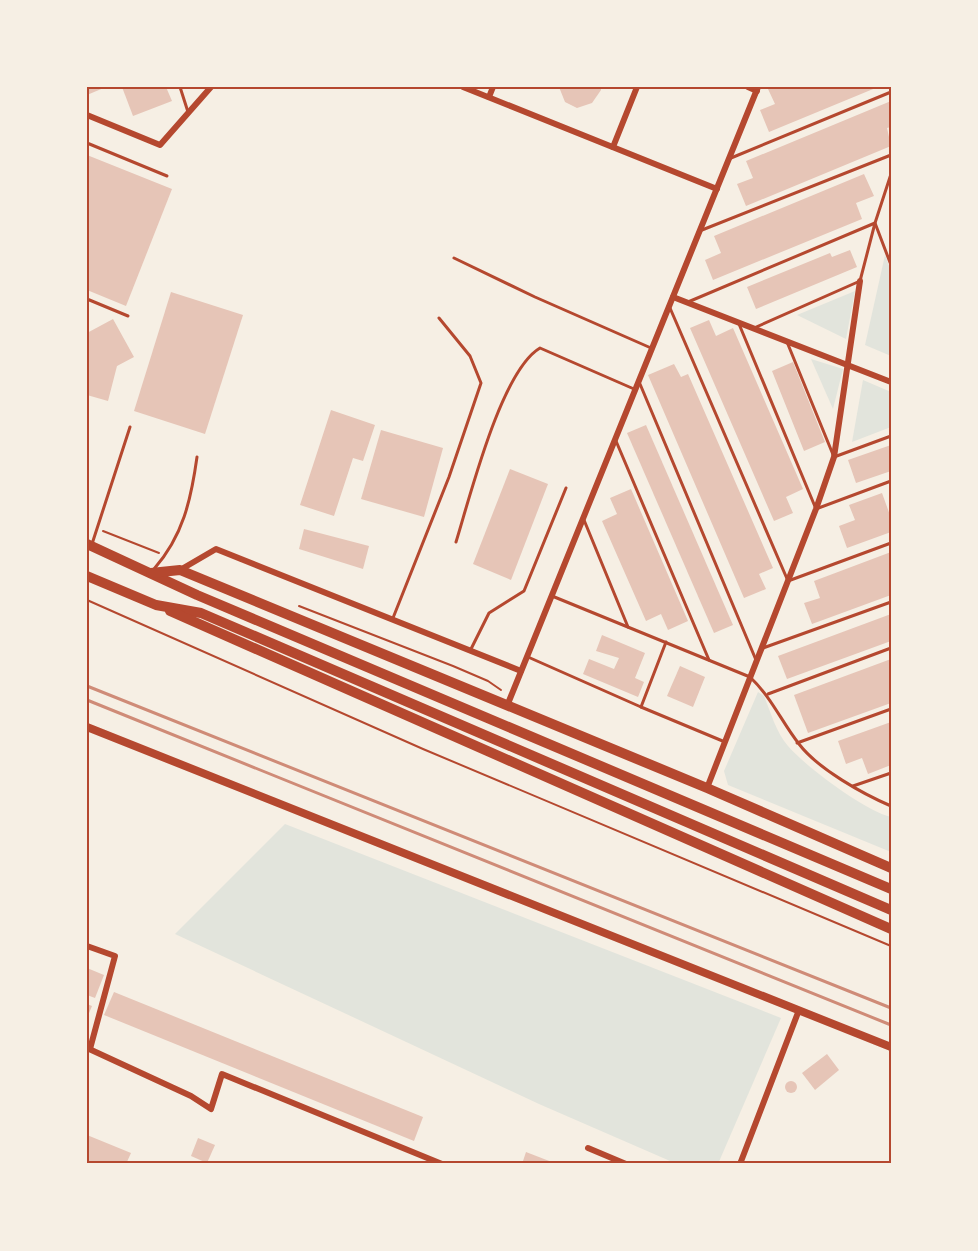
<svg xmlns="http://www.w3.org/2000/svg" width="978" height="1251" viewBox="0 0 978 1251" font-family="Rubik,sans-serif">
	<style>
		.green { fill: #e2e4dc }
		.building { fill: #e6c5b7 }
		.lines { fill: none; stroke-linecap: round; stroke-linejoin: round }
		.path { stroke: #b5482f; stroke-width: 2 }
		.service { stroke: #b5482f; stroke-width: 3 }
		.minor { stroke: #b5482f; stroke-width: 6 }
		.tertiary { stroke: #b5482f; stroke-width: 8 }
		.trunk { stroke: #b5482f; stroke-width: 10 }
		.rail { stroke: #cf8b77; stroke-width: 3 }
		.neatline { fill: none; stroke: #b5482f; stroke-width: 2 }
	</style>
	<rect width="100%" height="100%" fill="#f6efe4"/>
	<g class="green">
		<path d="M885,255L891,271V356L865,345Z"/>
		<path d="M855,291L846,339L797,315Z"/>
		<path d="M811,359L843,369L833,409Z"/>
		<path d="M863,380L891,392V427L852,442Z"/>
		<path d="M758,692L764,696C771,713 776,732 788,746C806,767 865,811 891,817V852L728,785L724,771Z"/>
		<path d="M285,824L781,1018L718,1164H677L539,1104L175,934Z"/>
	</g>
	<g class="building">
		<path d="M87,87H106L87,95Z"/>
		<path d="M122,87H166L172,101L133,116Z"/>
		<path d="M559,87H601V90L592,103L577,108L565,102Z"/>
		<path d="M772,87H878L769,132L760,110L775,104L768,89Z"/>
		<path d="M891,101V127L887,128L891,146L746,206L737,184L753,178L746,161Z"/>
		<path d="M87,155L172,189L126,306L87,290Z"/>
		<path d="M864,174L874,196L856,203L862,219L713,280L705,260L721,253L714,236Z"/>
		<path d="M850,250L857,267L756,309L747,287L830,253L832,257Z"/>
		<path d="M171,292L243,315L205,434L134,411Z"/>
		<path d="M113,319L134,357L117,366L108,401L87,395V333Z"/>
		<path d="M709,320L716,336L733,328L803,489L786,497L793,513L774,521L690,328Z"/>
		<path d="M793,362L825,442L804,451L772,371Z"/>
		<path d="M674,364L681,377L688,374L773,568L759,574L766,589L744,598L648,375Z"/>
		<path d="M331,410L375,425L363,461L353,458L334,516L300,505Z"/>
		<path d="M646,425L733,625L714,633L627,433Z"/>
		<path d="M381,430L443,448L424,517L361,499Z"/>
		<path d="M891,445V471L856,483L848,460Z"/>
		<path d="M510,469L548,484L511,580L473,564Z"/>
		<path d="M631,489L688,621L668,630L661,614L646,621L602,521L617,514L610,498Z"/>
		<path d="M882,493L891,518V532L847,548L839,526L855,520L849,505Z"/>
		<path d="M304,529L369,546L363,569L299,549Z"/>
		<path d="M891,552V595L812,624L804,603L820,598L814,581Z"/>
		<path d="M891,614V641L787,679L778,656Z"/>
		<path d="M602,635L645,653L635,678L644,682L638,697L583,674L589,659L614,669L619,658L596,651Z"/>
		<path d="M891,659V703L808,733L794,695Z"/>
		<path d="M680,666L705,677L693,707L667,696Z"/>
		<path d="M891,722V765L868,774L862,758L846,764L838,741Z"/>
		<path d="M87,968L104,975L95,998L87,995Z"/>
		<path d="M114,992L423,1117L414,1141L104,1015Z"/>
		<path d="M87,1004L92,1006L87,1018Z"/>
		<path d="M827,1054L839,1070L815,1090L802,1073Z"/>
		<circle cx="791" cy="1087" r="6"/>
		<path d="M87,1135L131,1153L126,1164H87Z"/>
		<path d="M198,1138L215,1145L207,1163L191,1156Z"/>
		<path d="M526,1152L557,1164H522Z"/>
	</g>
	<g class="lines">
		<g class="path">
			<path d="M103,531L159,553"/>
			<path d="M87,600L423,749L891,946"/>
			<path d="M299,606L453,666L488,681L501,690"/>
		</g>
		<g class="service">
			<path d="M180,87L188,112"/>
			<path d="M87,143L167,176"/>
			<path d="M731,158L891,92"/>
			<path d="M702,230L891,155"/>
			<path d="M454,258L535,297L651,348"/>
			<path d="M87,299L128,316"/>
			<path d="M688,302L875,223L891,265"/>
			<path d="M670,308L788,581L891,543"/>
			<path d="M739,324L816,509L891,481"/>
			<path d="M754,328L860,281L875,223L891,174"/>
			<path d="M787,342L834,457L891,436"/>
			<path d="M640,384L756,660"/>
			<path d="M616,441L709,660"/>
			<path d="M584,520L628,627"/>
			<path d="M456,542C470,497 501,371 540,348L634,389"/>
			<path d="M92,544L130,427"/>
			<path d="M154,569C183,536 191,500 197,457"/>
			<path d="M552,596L750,677C772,698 781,721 799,744C818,769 863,794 891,806"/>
			<path d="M393,618L449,477L481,383L470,356L439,318"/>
			<path d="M763,648L891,602"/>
			<path d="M470,651L489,613L524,591L566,488"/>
			<path d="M528,657L641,707L666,642"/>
			<path d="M768,694L891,648"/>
			<path d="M641,707L725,742"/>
			<path d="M797,743L891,709"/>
			<path d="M853,786L891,773"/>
		</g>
		<g class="minor">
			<path d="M463,87L717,189"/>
			<path d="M748,87L757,91"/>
			<path d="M489,97L493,87"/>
			<path d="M87,115L160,145L211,87"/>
			<path d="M613,147L637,87"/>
			<path d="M673,297L891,382"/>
			<path d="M180,570L216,549L521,671"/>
			<path d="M507,706L758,87"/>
			<path d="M707,788L816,509L834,457L860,281"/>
			<path d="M87,946L115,956L90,1049"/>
			<path d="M87,1048L191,1096L211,1109L222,1074L442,1164"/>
			<path d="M588,1148L626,1164"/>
			<path d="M740,1164L799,1010"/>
		</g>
		<path class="tertiary" d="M87,727L891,1047"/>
		<g class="trunk">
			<path d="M87,544L197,595L891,889"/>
			<path d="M151,573L180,570L707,788L891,868"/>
			<path d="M87,576L156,605L201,613L891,910"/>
			<path d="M170,611L891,929"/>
		</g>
		<g class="rail">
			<path d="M87,686L891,1008"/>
			<path d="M87,700L891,1025"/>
		</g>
	</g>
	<rect width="978" height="1251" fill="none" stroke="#f6efe4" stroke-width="177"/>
	<rect x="88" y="88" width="802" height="1074" class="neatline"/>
</svg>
